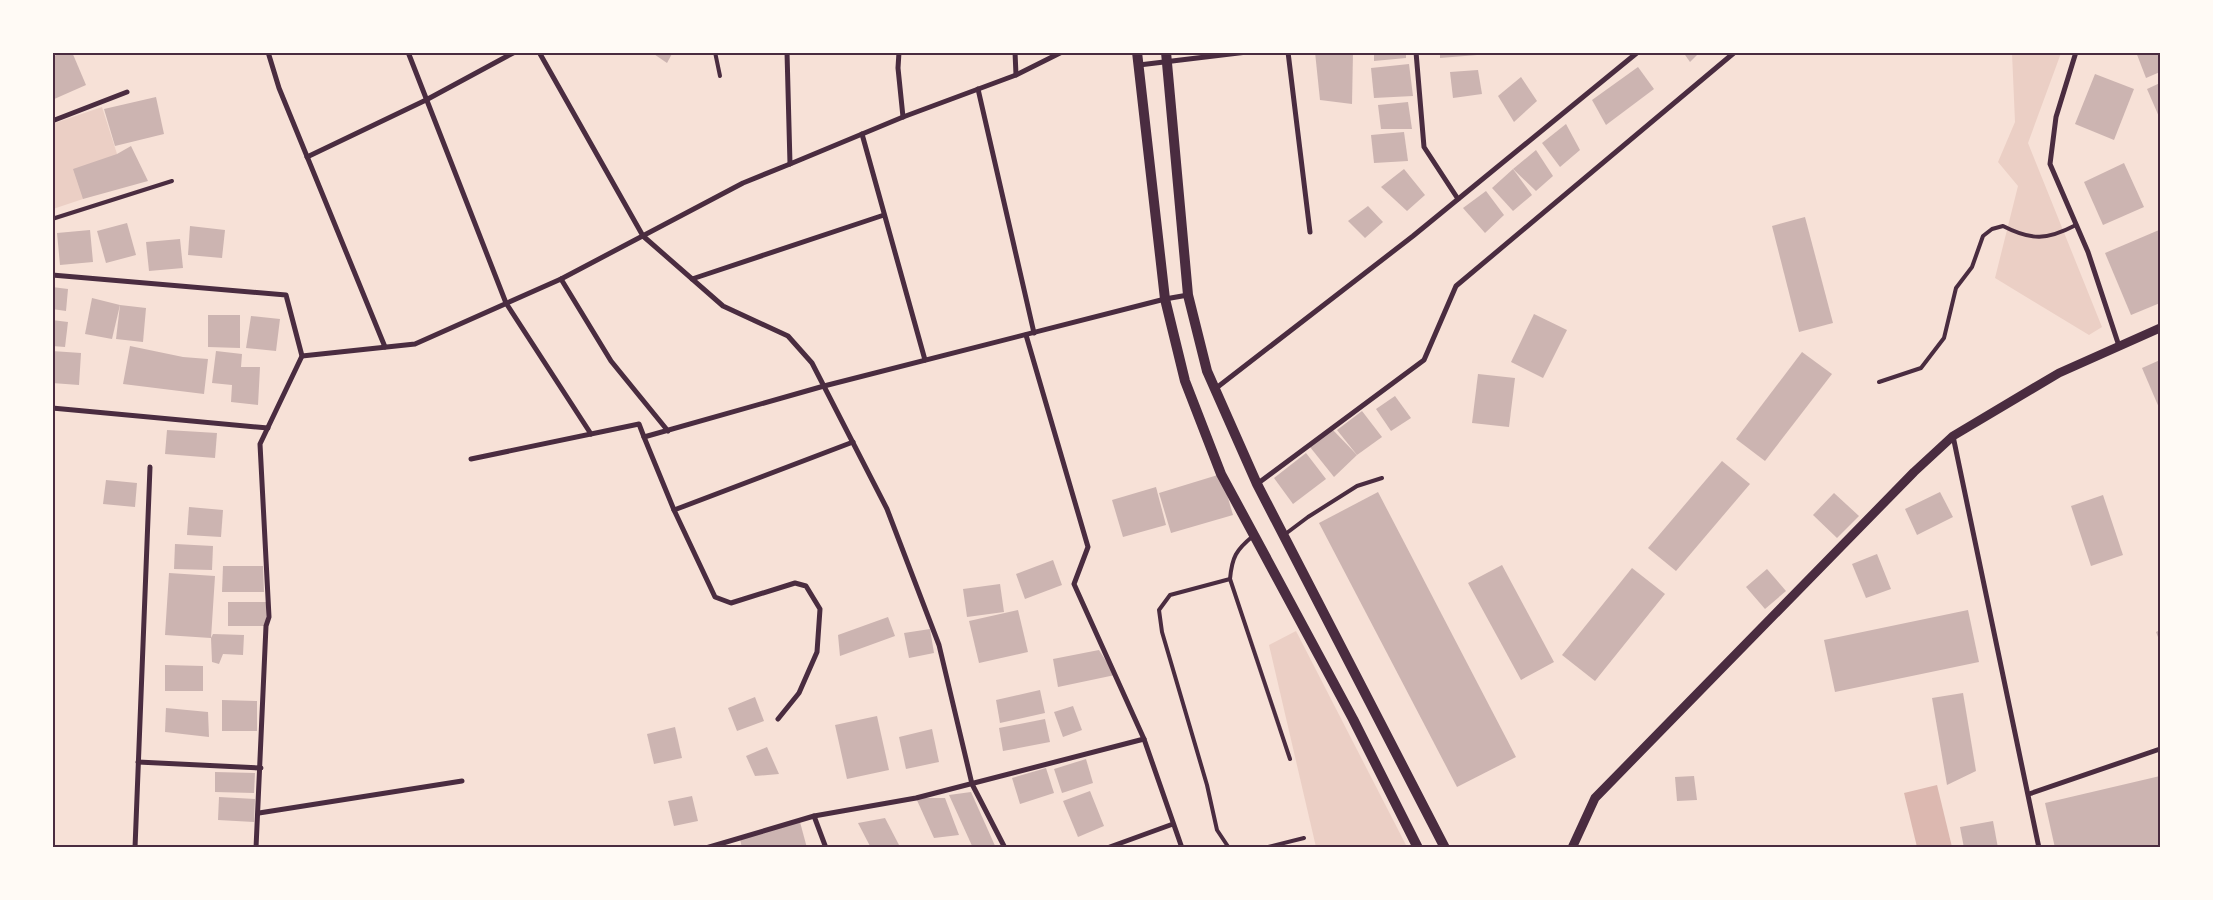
<svg xmlns="http://www.w3.org/2000/svg" width="2213" height="900" viewBox="0 0 2213 900" font-family="'Alegreya Sans',sans-serif">
	<style>
		.green { fill: #ebcfc5 }
		.water { fill: #dcb8b0 }
		.building { fill: #ccb4b1 }
		.lines { fill: none; stroke-linecap: round; stroke-linejoin: round }
		.service { stroke: #4a2c40; stroke-width: 4 }
		.minor { stroke: #4a2c40; stroke-width: 5 }
		.tertiary { stroke: #4a2c40; stroke-width: 9 }
		.secondary { stroke: #4a2c40; stroke-width: 10 }
		.neatline { fill: none; stroke: #4a2c40; stroke-width: 2 }
	</style>
	<rect width="100%" height="100%" fill="#f7e1d7"/>
	<g class="green">
		<path d="M2012,53H2061L2028,143L2102,327L2089,335L1995,278L2018,186L1998,162L2015,122Z"/>
		<path d="M102,107L117,154L83,199L53,209L52,124Z"/>
		<path d="M1296,631L1407,847H1316L1269,645Z"/>
	</g>
	<path class="water" d="M1937,785L1952,847H1917L1904,793Z"/>
	<g class="building">
		<path d="M63,52H72L86,85L52,100V57Z"/>
		<path d="M651,52H673L667,63Z"/>
		<path d="M1315,52H1353L1352,104L1320,100Z"/>
		<path d="M1374,52H1406V58L1374,61Z"/>
		<path d="M1440,52H1477V55L1440,58Z"/>
		<path d="M1683,52H1700L1690,62Z"/>
		<path d="M2136,52H2160V72L2146,78Z"/>
		<path d="M1409,64L1413,96L1374,98L1371,68Z"/>
		<path d="M1638,67L1654,89L1606,125L1592,100Z"/>
		<path d="M1478,70L1482,94L1453,98L1450,72Z"/>
		<path d="M2095,74L2134,89L2114,140L2075,124Z"/>
		<path d="M1521,77L1537,101L1514,122L1498,96Z"/>
		<path d="M2160,83V119L2147,89Z"/>
		<path d="M156,97L164,134L115,146L104,109Z"/>
		<path d="M1408,102L1412,129H1381L1378,105Z"/>
		<path d="M1566,124L1580,150L1560,167L1542,143Z"/>
		<path d="M1404,132L1408,161L1374,163L1371,135Z"/>
		<path d="M131,146L148,181L83,199L73,169L117,154Z"/>
		<path d="M1536,150L1553,176L1536,191L1513,169Z"/>
		<path d="M2124,163L2144,207L2103,225L2084,182Z"/>
		<path d="M1404,169L1425,195L1407,211L1381,187Z"/>
		<path d="M1513,169L1532,195L1513,211L1492,188Z"/>
		<path d="M1486,191L1504,215L1485,233L1463,208Z"/>
		<path d="M1368,206L1383,222L1365,238L1348,221Z"/>
		<path d="M1805,217L1833,323L1799,332L1772,226Z"/>
		<path d="M127,223L136,255L106,263L97,231Z"/>
		<path d="M190,226L225,230L222,258L188,255Z"/>
		<path d="M90,230L93,262L60,265L57,233Z"/>
		<path d="M2159,230L2160,234V303L2131,315L2105,253Z"/>
		<path d="M180,239L183,268L149,271L146,242Z"/>
		<path d="M52,287L68,289L66,311L52,309Z"/>
		<path d="M92,298L120,305L112,339L85,334Z"/>
		<path d="M120,305L146,308L143,342L116,339Z"/>
		<path d="M1534,314L1567,330L1543,378L1511,362Z"/>
		<path d="M208,315H240V348L208,347Z"/>
		<path d="M251,316L280,319L276,351L246,348Z"/>
		<path d="M52,320L68,322L65,347L52,346Z"/>
		<path d="M130,346L183,357L208,359L204,394L123,384Z"/>
		<path d="M52,351L81,353L79,385L52,383Z"/>
		<path d="M216,351L242,354L241,367H260L258,405L231,402L232,385L212,383Z"/>
		<path d="M1802,352L1832,374L1765,461L1736,439Z"/>
		<path d="M2160,360V410L2142,368Z"/>
		<path d="M1478,374L1515,378L1509,427L1472,423Z"/>
		<path d="M1395,396L1411,418L1391,431L1376,409Z"/>
		<path d="M1362,411L1382,437L1357,455L1337,430Z"/>
		<path d="M1332,429L1357,455L1334,477L1310,447Z"/>
		<path d="M167,430L217,433L215,458L165,454Z"/>
		<path d="M1306,453L1326,479L1293,504L1274,478Z"/>
		<path d="M1722,461L1750,484L1676,571L1648,548Z"/>
		<path d="M1221,474L1233,515L1171,533L1159,493Z"/>
		<path d="M106,480L137,483L135,507L103,504Z"/>
		<path d="M1156,487L1166,525L1123,537L1112,500Z"/>
		<path d="M1378,492L1516,757L1457,787L1319,523Z"/>
		<path d="M1940,492L1953,517L1917,535L1905,509Z"/>
		<path d="M1834,493L1859,516L1837,538L1813,515Z"/>
		<path d="M2103,495L2123,555L2091,566L2071,506Z"/>
		<path d="M189,507L223,510L221,537L187,535Z"/>
		<path d="M175,544L213,546L212,570L174,569Z"/>
		<path d="M1877,554L1891,589L1866,598L1852,564Z"/>
		<path d="M1053,560L1062,585L1025,599L1016,574Z"/>
		<path d="M1502,565L1554,662L1521,680L1468,583Z"/>
		<path d="M223,566H263L264,592H222Z"/>
		<path d="M1632,568L1665,594L1595,681L1562,655Z"/>
		<path d="M1767,569L1786,591L1765,609L1746,587Z"/>
		<path d="M169,573L215,576L211,638L213,634L244,635L243,655L223,654L219,664L212,662L211,638L165,635Z"/>
		<path d="M1000,584L1004,612L967,617L963,589Z"/>
		<rect x="228" y="602" width="38" height="24"/>
		<path d="M1018,610L1028,652L979,663L969,621Z"/>
		<path d="M1968,610L1979,662L1835,692L1824,640Z"/>
		<path d="M888,617L895,636L840,656L838,635Z"/>
		<path d="M930,629L934,653L909,658L904,633Z"/>
		<path d="M2160,630V642L2156,632Z"/>
		<path d="M1099,650L1115,675L1058,687L1053,659Z"/>
		<path d="M165,665L203,666V691H165Z"/>
		<path d="M1040,690L1045,713L1000,723L996,700Z"/>
		<path d="M1963,693L1976,771L1947,785L1932,698Z"/>
		<path d="M755,697L764,721L737,731L728,708Z"/>
		<path d="M222,700L257,701V731H222Z"/>
		<path d="M1073,706L1082,730L1063,737L1054,712Z"/>
		<path d="M166,708L208,712L209,737L165,732Z"/>
		<path d="M877,716L889,770L847,779L835,725Z"/>
		<path d="M1045,719L1050,742L1003,751L999,728Z"/>
		<path d="M675,727L682,758L654,764L647,734Z"/>
		<path d="M932,729L939,762L906,769L899,737Z"/>
		<path d="M767,747L779,774L755,776L746,756Z"/>
		<path d="M1086,759L1093,783L1062,793L1054,769Z"/>
		<path d="M1046,768L1054,793L1020,804L1012,778Z"/>
		<path d="M215,772L255,773L254,793L215,792Z"/>
		<path d="M1694,776L1697,800L1677,801L1675,777Z"/>
		<path d="M2160,776V848H2055L2045,803Z"/>
		<path d="M1090,791L1104,826L1078,837L1063,801Z"/>
		<path d="M971,792L996,848H973L949,795Z"/>
		<path d="M692,796L698,821L674,826L668,801Z"/>
		<path d="M219,797L255,799L254,822L218,820Z"/>
		<path d="M916,798H945L959,835L934,838Z"/>
		<path d="M885,818L899,845L895,848H871L858,823Z"/>
		<path d="M1993,821L1998,848H1964L1960,827Z"/>
		<path d="M800,822L807,848H742L740,839Z"/>
	</g>
	<g class="lines">
		<g class="service">
			<path d="M715,52L720,76"/>
			<path d="M52,219L172,181"/>
			<path d="M1879,382L1921,368L1944,338L1956,288L1972,267L1983,236L1992,229L2003,226C2032,241 2047,240 2076,225"/>
			<path d="M1284,535L1308,517L1357,486L1382,478"/>
			<path d="M1230,579L1290,759"/>
			<path d="M1229,848L1217,830L1207,785L1162,632L1159,610L1170,595L1230,579C1232,557 1236,550 1253,536"/>
			<path d="M1264,848L1304,838"/>
		</g>
		<g class="minor">
			<path d="M268,52L279,88L385,347"/>
			<path d="M408,52L506,303L591,434"/>
			<path d="M539,52L643,236L723,306L788,336L812,363L887,509L939,645L972,784L1005,848"/>
			<path d="M787,52L790,164L903,117L1016,75L1062,52"/>
			<path d="M899,52L898,68L903,117"/>
			<path d="M1015,52L1016,75"/>
			<path d="M1288,52L1310,232"/>
			<path d="M1416,52L1424,147L1458,199"/>
			<path d="M2076,52L2056,117L2050,164L2088,252L2119,346"/>
			<path d="M1139,65L1247,52"/>
			<path d="M978,89L1034,333"/>
			<path d="M52,121L127,92"/>
			<path d="M862,134L925,360"/>
			<path d="M307,157L426,100L515,52"/>
			<path d="M52,275L286,295L302,356L260,444L269,617L266,626L256,848"/>
			<path d="M561,279L611,361L668,431"/>
			<path d="M692,279L884,215"/>
			<path d="M1026,335L1088,547L1074,584L1144,739L1182,848"/>
			<path d="M302,356L415,344L561,279L743,183L790,164"/>
			<path d="M1215,389L1413,236L1638,52"/>
			<path d="M52,408L268,428"/>
			<path d="M1953,436L2039,848"/>
			<path d="M644,437L674,510L715,597L731,603L795,583L806,586L820,609L817,652L799,693L778,719"/>
			<path d="M471,459L639,424L644,437L824,386L1165,299L1188,295"/>
			<path d="M1257,484L1424,360L1456,286L1735,52"/>
			<path d="M674,510L853,442"/>
			<path d="M138,762L261,768"/>
			<path d="M2029,794L2160,749"/>
			<path d="M259,813L462,781"/>
			<path d="M814,816L826,848"/>
			<path d="M135,848L150,467"/>
			<path d="M706,848L814,816L916,798L1144,739"/>
			<path d="M1107,848L1173,824"/>
		</g>
		<path class="tertiary" d="M1572,848L1595,798L1914,472L1953,436L2059,373L2160,328"/>
		<g class="secondary">
			<path d="M1137,52L1165,299L1185,381L1221,474L1353,719L1418,848"/>
			<path d="M1166,52L1188,295L1207,371L1257,484L1445,848"/>
		</g>
	</g>
	<rect width="2213" height="900" fill="none" stroke="#fffaf5" stroke-width="108"/>
	<rect x="54" y="54" width="2105" height="792" class="neatline"/>
</svg>
